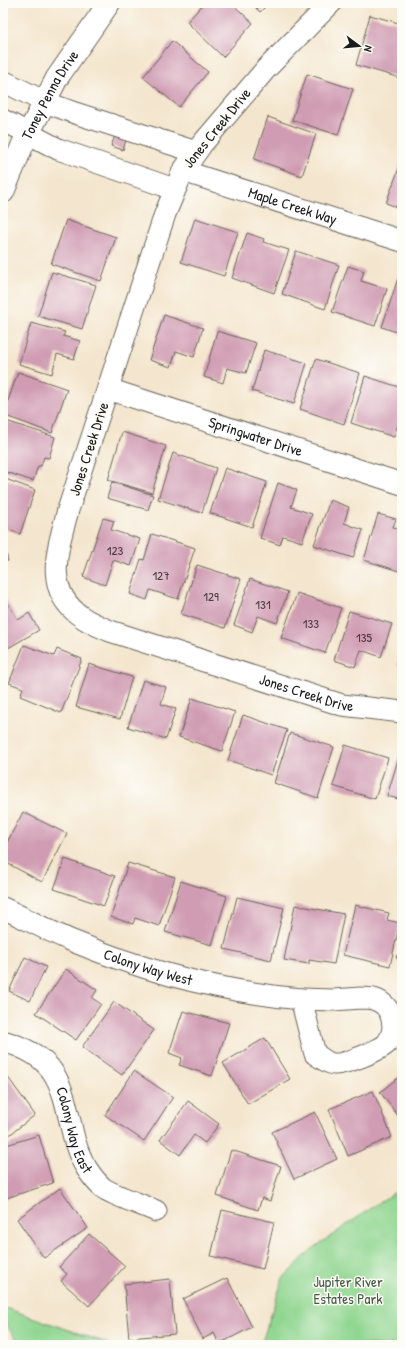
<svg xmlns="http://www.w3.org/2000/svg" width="405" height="1348" viewBox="0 0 405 1348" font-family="'Patrick Hand',sans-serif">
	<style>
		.green { fill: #90d690; stroke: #567956 }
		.building { fill: #d09cb3 }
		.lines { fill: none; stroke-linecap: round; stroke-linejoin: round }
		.minor-casing { stroke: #68635a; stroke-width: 23 }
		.tertiary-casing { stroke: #68635a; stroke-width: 24 }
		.minor { stroke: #fff; stroke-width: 21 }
		.tertiary { stroke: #fff; stroke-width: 22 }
		.labels { text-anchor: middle; stroke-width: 3; stroke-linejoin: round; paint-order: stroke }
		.number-label { font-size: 13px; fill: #493c42 }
		.street-label { font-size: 15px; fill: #1c1c1c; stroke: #fdfcf7 }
		.park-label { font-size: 15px; fill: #455d45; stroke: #fdfcf7 }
	</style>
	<rect width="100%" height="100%" fill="#fdfcf7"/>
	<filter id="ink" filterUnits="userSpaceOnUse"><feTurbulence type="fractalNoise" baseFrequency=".025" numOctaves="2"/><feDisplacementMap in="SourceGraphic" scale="8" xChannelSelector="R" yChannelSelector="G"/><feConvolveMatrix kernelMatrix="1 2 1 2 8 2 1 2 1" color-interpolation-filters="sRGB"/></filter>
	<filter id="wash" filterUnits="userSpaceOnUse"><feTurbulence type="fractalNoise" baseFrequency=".012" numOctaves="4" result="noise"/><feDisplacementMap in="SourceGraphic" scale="16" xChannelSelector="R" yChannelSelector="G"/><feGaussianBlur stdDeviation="0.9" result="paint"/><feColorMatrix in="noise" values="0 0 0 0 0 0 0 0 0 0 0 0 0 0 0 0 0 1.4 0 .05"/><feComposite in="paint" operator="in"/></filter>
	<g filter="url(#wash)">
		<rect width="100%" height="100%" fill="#f4e6ce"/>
		<g class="green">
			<path d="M402,1188V1345H261L283,1278L311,1250L378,1203Z"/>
			<path d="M3,1307L112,1345H20L3,1320Z"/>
		</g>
		<g id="blocks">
			<g class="building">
				<path d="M204,3H231L253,23L223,57L187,22Z"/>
				<path d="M251,3H269L260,12Z"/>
				<path d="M370,15L402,24V69L400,78L356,65Z"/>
				<path d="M172,41L208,72L179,107L143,77Z"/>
				<path d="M307,74L353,89L338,135L292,120Z"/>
				<path d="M268,117L316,134L302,176L254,159Z"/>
				<path d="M115,136L126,140L123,150L111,146Z"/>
				<path d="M402,160V209L386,203Z"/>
				<path d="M195,218L238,232L224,276L181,262Z"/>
				<path d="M66,220L116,237L101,281L51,264Z"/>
				<path d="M247,233L264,239L263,242L289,250L274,293L232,278Z"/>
				<path d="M296,251L339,265L325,309L282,294Z"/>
				<path d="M348,266L364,271L361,281L387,289L375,326L332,312Z"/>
				<path d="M52,272L96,285L82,329L38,316Z"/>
				<path d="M398,278L402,279V334L382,327Z"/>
				<path d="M164,315L203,328L194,357L176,351L171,367L149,360Z"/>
				<path d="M31,323L65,332L63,336L80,341L74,359L57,354L52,374L19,364Z"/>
				<path d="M217,331L256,343L246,373L227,368L223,383L204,377Z"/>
				<path d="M264,350L307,363L294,404L252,391Z"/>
				<path d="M316,359L360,373L344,424L300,409Z"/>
				<path d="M18,372L67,389L52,433L3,415Z"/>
				<path d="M365,376L402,388V410L394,437L351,423Z"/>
				<path d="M3,420L55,437L49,458L44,457L41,466H38L33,481L3,471Z"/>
				<path d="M122,432L166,446L152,493L108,480Z"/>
				<path d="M173,453L216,468L202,513L158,499Z"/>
				<path d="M225,468L267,482L252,527L210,513Z"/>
				<path d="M3,478L35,490L20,534L3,528Z"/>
				<path d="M112,482L153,495L148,510L107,498Z"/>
				<path d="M278,483L297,490L291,507L312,514L302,542L283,536L280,545L260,538Z"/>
				<path d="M330,500L349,507L344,523L363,530L353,558L314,545Z"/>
				<path d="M378,514L396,519L393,527L402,530V572L364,560Z"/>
				<path d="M103,518L114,521L111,530L140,539L131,566L113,560L105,585L83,577Z"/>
				<path d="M152,534L195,548L178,599L150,590L147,600L130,594L141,559L144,560Z"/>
				<path d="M3,541L8,561L3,562Z"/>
				<path d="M197,565L241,579L225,628L181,614Z"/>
				<path d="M250,579L288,592L277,623L258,616L252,632L234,625Z"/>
				<path d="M297,593L341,608L325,653L281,638Z"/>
				<path d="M3,595L18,620L29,613L39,630L3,651Z"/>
				<path d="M349,611L392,624L381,657L361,650L355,667L334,660Z"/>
				<path d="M24,645L54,656L57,649L82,659L61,713L20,696L23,688L9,683Z"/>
				<path d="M402,653V668L397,666Z"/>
				<path d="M89,664L132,677L120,719L76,707Z"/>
				<path d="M143,680L166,687L161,704L176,709L166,739L128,727Z"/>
				<path d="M192,698L235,712L222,751L179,737Z"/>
				<path d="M243,715L287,730L271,775L228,760Z"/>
				<path d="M290,733L334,747L318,798L274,783Z"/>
				<path d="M345,745L388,758L375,799L333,786Z"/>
				<path d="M401,750H402V800L387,796Z"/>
				<path d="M23,812L67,834L42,882L3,861V850Z"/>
				<path d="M65,859L115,876L104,906L54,889Z"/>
				<path d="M128,863L175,877L159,926L135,918L133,924L111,917Z"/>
				<path d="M181,881L227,896L212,945L165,932Z"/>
				<path d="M237,897L284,908L271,960L224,949Z"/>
				<path d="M295,905L344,914L334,964L309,960V964L284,960Z"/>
				<path d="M355,905L389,913L387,920L400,923L390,966L343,955Z"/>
				<path d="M402,952V966L396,957Z"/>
				<path d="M25,957L46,967L30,1001L9,991Z"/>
				<path d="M66,969L97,990L92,998L101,1004L76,1040L36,1013Z"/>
				<path d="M114,1002L154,1030L122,1075L82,1047Z"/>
				<path d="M183,1011L229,1023L212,1076L179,1065L182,1058L169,1053Z"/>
				<path d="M265,1038L290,1079L248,1104L223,1063Z"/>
				<path d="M134,1071L173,1097L144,1141L105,1115Z"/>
				<path d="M7,1076L35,1115L3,1140V1079Z"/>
				<path d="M399,1077L402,1081V1121L380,1092Z"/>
				<path d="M373,1091L392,1137L348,1156L329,1109Z"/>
				<path d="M188,1101L219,1124L205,1143L194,1135L180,1155L160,1140Z"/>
				<path d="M315,1112L337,1159L294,1179L272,1132Z"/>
				<path d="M39,1135L53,1183L3,1199V1146Z"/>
				<path d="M231,1150L281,1166L270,1201L262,1198L258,1210L217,1196Z"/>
				<path d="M60,1188L88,1228L44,1258L17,1219Z"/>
				<path d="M222,1210L274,1222L263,1269L211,1256Z"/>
				<path d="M89,1234L125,1266L89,1306L61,1281L67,1274L59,1267Z"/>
				<path d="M227,1278L252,1327L219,1344L214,1333L203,1339L183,1299Z"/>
				<path d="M170,1279L175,1334L129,1338L124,1284Z"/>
			</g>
		</g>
	</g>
	<g filter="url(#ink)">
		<use href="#blocks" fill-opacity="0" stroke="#68635a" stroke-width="1"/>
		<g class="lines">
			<defs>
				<g id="minor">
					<path id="s1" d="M331,3L266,69L202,144L183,171L165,214L68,510C58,548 42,590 82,617C90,623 101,627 110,631L342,705L402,712"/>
					<path d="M3,81L45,102L75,113L196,152"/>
					<path d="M3,120L58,149L174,189"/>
					<path id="s2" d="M183,171L402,241"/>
					<path id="s3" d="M108,389L402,484"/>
					<path id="s4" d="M3,908C27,919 50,932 75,942C147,972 224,992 301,999"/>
					<path d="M361,998C365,998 370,998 373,999C393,1004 398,1029 387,1043C382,1050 343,1065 334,1064C328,1064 320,1057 315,1054L301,999L333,1000Z"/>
					<path id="s5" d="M3,1041C56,1056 61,1081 72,1130C75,1144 79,1157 87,1169C91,1175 97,1183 103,1188C115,1196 141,1204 156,1211"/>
				</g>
				<g id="tertiary">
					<path id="s6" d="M3,192L23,144L57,78L109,3"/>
				</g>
			</defs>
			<use href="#minor" class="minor-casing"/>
			<use href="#tertiary" class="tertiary-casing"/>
			<use href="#minor" class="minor"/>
			<use href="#tertiary" class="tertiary"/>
		</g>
	</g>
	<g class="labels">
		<g class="number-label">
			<text x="115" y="555">123</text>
			<text x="161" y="580">127</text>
			<text x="211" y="601">129</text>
			<text x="263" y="609">131</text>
			<text x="311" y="628">133</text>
			<text x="364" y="642">135</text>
		</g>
		<g class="street-label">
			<text dy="5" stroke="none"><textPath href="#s6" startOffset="108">Toney Penna Drive</textPath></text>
			<text transform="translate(217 128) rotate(-51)" y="5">Jones Creek Drive</text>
			<text dy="5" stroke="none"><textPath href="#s2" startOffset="115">Maple Creek Way</textPath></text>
			<text dy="5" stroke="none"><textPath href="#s3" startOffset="155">Springwater Drive</textPath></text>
			<text transform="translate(89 449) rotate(-72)" y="5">Jones Creek Drive</text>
			<text dy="5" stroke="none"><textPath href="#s1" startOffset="937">Jones Creek Drive</textPath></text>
			<text dy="5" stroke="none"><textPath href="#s4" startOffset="157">Colony Way West</textPath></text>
			<text dy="5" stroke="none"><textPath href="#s5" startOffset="122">Colony Way East</textPath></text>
		</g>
		<g class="park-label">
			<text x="348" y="1287">Jupiter River<tspan x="348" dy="17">Estates Park</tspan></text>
		</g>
	</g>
	<rect width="405" height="1348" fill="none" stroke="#fdfcf7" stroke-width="16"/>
	<g transform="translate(359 46) rotate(106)" stroke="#fdfcf7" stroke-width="3" paint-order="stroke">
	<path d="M0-3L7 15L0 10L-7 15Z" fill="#1c1c1c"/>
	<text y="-6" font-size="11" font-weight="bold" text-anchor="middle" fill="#1c1c1c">N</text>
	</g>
</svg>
